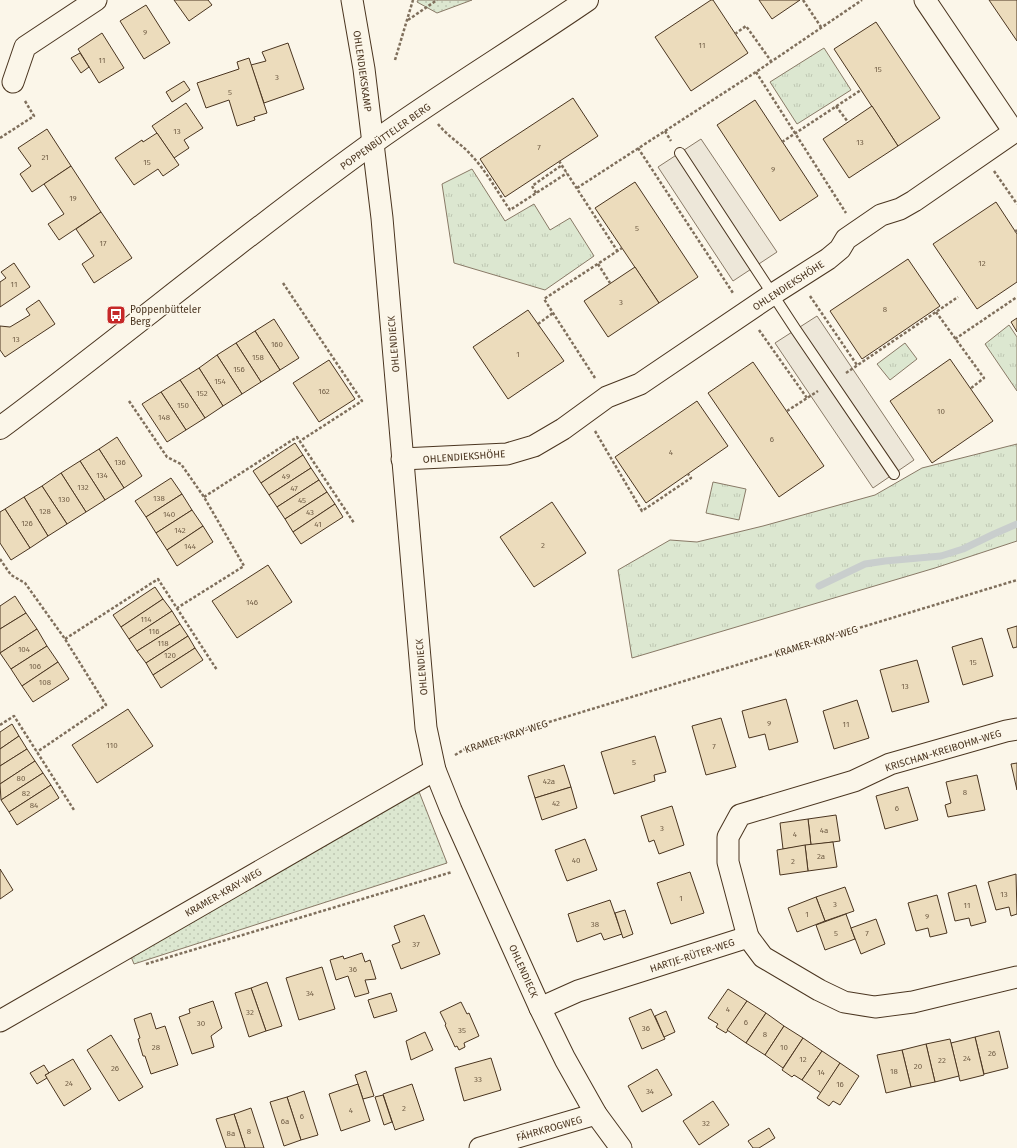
<svg xmlns="http://www.w3.org/2000/svg" width="1017" height="1148" viewBox="0 0 1017 1148" font-family="'Fira Sans',sans-serif">
	<style>
		.grass { fill: url(#grass-dots); stroke: #887966 }
		.park { fill: url(#park-tufts); stroke: #887966 }
		.parking { fill: #ede7d9; stroke: #887966 }
		.lines { fill: none; stroke-linecap: round; stroke-linejoin: round }
		.stream { stroke: #c9cecd; stroke-width: 7 }
		.building { fill: #ecdcbc; stroke: #4a3520 }
		.lane-casing { stroke: #4a3520; stroke-width: 12 }
		.street-casing { stroke: #4a3520; stroke-width: 23 }
		.secondary-casing { stroke: #4a3520; stroke-width: 24 }
		.path { stroke: #7f6f5c; stroke-width: 2.5; stroke-dasharray: 3 2; stroke-linecap: butt }
		.lane { stroke: #fbf6e9; stroke-width: 10 }
		.street { stroke: #fbf6e9; stroke-width: 21 }
		.secondary { stroke: #fbf6e9; stroke-width: 22 }
		.labels { text-anchor: middle; stroke-width: 3; stroke-linejoin: round; paint-order: stroke }
		.number-label { font-size: 8px; fill: #725f47 }
		.street-label { font-size: 10px; fill: #4a3520; stroke: #fbf6e9 }
		.poi-label { font-size: 10px; fill: #4a3520; stroke: #fbf6e9; text-anchor: start }
	</style>
	<defs>
		<pattern id="grass-dots" width="8" height="8" patternUnits="userSpaceOnUse"><rect width="8" height="8" fill="#dce7d0"/><path d="M2 2h.1M6 6h.1" fill="none" stroke="#bec7b2" stroke-width="1.8" stroke-linecap="round"/></pattern>
		<pattern id="park-tufts" width="24" height="20" patternUnits="userSpaceOnUse"><rect width="24" height="20" fill="#dce7d0"/><path d="M3 7l-1-3M5 7V3M7 7l1-3M15 17l-1-3M17 17v-4M19 17l1-3" fill="none" stroke="#bec7b2"/></pattern>
	</defs>
	<rect width="100%" height="100%" fill="#fbf6e9"/>
	<g class="grass">
		<path d="M418,0H472L437,13L417,2Z"/>
		<path d="M418,789L447,863L134,964L130,954Z"/>
	</g>
	<g class="park">
		<path d="M824,48L851,90L797,124L770,82Z"/>
		<path d="M472,169L505,221L534,204L550,230L570,218L594,256L545,290L454,263L442,184Z"/>
		<path d="M1009,325L1017,337V391L985,344Z"/>
		<path d="M905,343L917,359L890,380L877,364Z"/>
		<path d="M1017,444V541L935,568L632,658L618,570L670,540L697,542L763,526L875,495L922,468Z"/>
		<path d="M713,482L746,489L739,520L706,513Z"/>
	</g>
	<g class="parking">
		<path d="M701,139L777,252L733,281L658,167Z"/>
		<path d="M817,316L914,460L873,488L775,343Z"/>
	</g>
	<g class="lines">
		<path class="stream" d="M819,586L865,564L885,561L941,556L963,549L994,534L1017,524"/>
	</g>
	<g class="building">
		<path d="M174,0H208L212,5L189,21Z"/>
		<path d="M711,0H713L748,53L691,91L655,37Z"/>
		<path d="M759,0H800L772,19Z"/>
		<path d="M989,0H1017V41Z"/>
		<path d="M146,5L170,43L144,59L120,21Z"/>
		<path d="M876,22L940,118L898,146L834,49Z"/>
		<path d="M102,33L124,68L99,83L78,49Z"/>
		<path d="M288,43L304,89L264,103L251,65L266,61L262,52Z"/>
		<path d="M80,53L89,67L81,73L71,58Z"/>
		<path d="M249,58L267,113L254,117L255,120L237,126L229,100L206,108L197,83L239,69L237,62Z"/>
		<path d="M184,81L190,90L172,102L166,92Z"/>
		<path d="M573,98L598,136L505,197L480,159Z"/>
		<path d="M755,100L818,196L780,221L717,125Z"/>
		<path d="M186,103L203,128L184,140L189,148L174,158L152,126Z"/>
		<path d="M872,106L898,146L849,178L823,139Z"/>
		<path d="M47,129L71,166L32,192L20,174L31,166L18,148Z"/>
		<path d="M157,133L179,165L163,176L158,169L134,185L115,158L142,140L143,142Z"/>
		<path d="M71,166L101,212L59,240L48,224L64,214L44,184Z"/>
		<path d="M635,182L698,277L659,303L595,208Z"/>
		<path d="M996,202L1017,234V282L977,309L933,244Z"/>
		<path d="M101,212L132,258L94,283L82,264L94,256L76,229Z"/>
		<path d="M908,259L940,306L862,359L830,311Z"/>
		<path d="M14,263L30,287L0,307V282L6,278L1,272Z"/>
		<path d="M635,267L659,303L608,337L584,301Z"/>
		<path d="M39,300L55,324L5,357L0,350V326L10,327L30,315L26,309Z"/>
		<path d="M528,310L564,361L508,399L473,347Z"/>
		<path d="M1017,318V332L1011,322Z"/>
		<path d="M274,319L299,358L280,370L255,331Z"/>
		<path d="M255,331L280,370L261,382L236,343Z"/>
		<path d="M236,343L261,382L242,394L217,355Z"/>
		<path d="M217,355L242,394L223,406L199,368Z"/>
		<path d="M950,359L993,421L932,463L890,401Z"/>
		<path d="M329,360L355,399L319,422L293,383Z"/>
		<path d="M753,362L824,466L779,497L708,393Z"/>
		<path d="M199,368L223,406L205,418L180,380Z"/>
		<path d="M180,380L205,418L186,430L161,392Z"/>
		<path d="M161,392L186,430L167,442L142,404Z"/>
		<path d="M697,401L728,446L646,503L615,457Z"/>
		<path d="M117,437L142,476L124,488L99,449Z"/>
		<path d="M295,443L303,455L261,483L253,471Z"/>
		<path d="M99,449L124,488L105,500L80,461Z"/>
		<path d="M303,455L311,468L269,495L261,483Z"/>
		<path d="M80,461L105,500L86,512L61,473Z"/>
		<path d="M311,468L319,480L277,507L269,495Z"/>
		<path d="M61,473L86,512L67,524L42,486Z"/>
		<path d="M171,478L182,494L146,517L135,501Z"/>
		<path d="M319,480L327,492L285,519L277,507Z"/>
		<path d="M42,486L67,524L48,536L24,497Z"/>
		<path d="M327,492L335,504L293,532L285,519Z"/>
		<path d="M182,494L192,510L156,533L146,517Z"/>
		<path d="M24,497L48,536L30,548L5,509Z"/>
		<path d="M552,502L586,553L534,587L500,537Z"/>
		<path d="M335,504L343,517L301,544L293,532Z"/>
		<path d="M5,509L30,548L11,560L0,543V512Z"/>
		<path d="M192,510L203,526L167,550L156,533Z"/>
		<path d="M203,526L213,542L177,566L167,550Z"/>
		<path d="M268,565L292,602L237,638L212,601Z"/>
		<path d="M155,587L163,599L121,627L113,615Z"/>
		<path d="M15,596L26,613L0,629V606Z"/>
		<path d="M163,599L172,611L129,639L121,627Z"/>
		<path d="M172,611L180,624L137,651L129,639Z"/>
		<path d="M26,613L37,629L0,653V629Z"/>
		<path d="M180,624L188,636L146,663L137,651Z"/>
		<path d="M1017,626V647L1013,648L1007,629Z"/>
		<path d="M37,629L47,646L11,669L0,653Z"/>
		<path d="M188,636L195,648L153,675L146,663Z"/>
		<path d="M982,638L993,676L963,685L952,647Z"/>
		<path d="M47,646L58,662L22,686L11,669Z"/>
		<path d="M195,648L203,660L161,688L153,675Z"/>
		<path d="M917,660L929,702L892,712L880,670Z"/>
		<path d="M58,662L69,679L33,702L22,686Z"/>
		<path d="M786,699L798,742L769,750L765,734L749,738L742,711Z"/>
		<path d="M857,700L869,738L834,749L823,711Z"/>
		<path d="M128,709L153,746L97,783L72,745Z"/>
		<path d="M721,718L736,767L706,775L692,726Z"/>
		<path d="M12,724L19,736L0,749V732Z"/>
		<path d="M19,736L27,749L0,766V749Z"/>
		<path d="M655,736L666,772L654,775L655,781L614,794L601,752Z"/>
		<path d="M27,749L35,761L0,784V766Z"/>
		<path d="M35,761L43,773L1,800L0,784Z"/>
		<path d="M1017,763V790L1011,764Z"/>
		<path d="M564,765L571,787L535,798L528,776Z"/>
		<path d="M43,773L51,785L9,812L1,800Z"/>
		<path d="M977,775L985,810L948,817L945,805L951,803L946,782Z"/>
		<path d="M51,785L59,798L17,825L9,812Z"/>
		<path d="M571,787L577,808L542,820L535,798Z"/>
		<path d="M908,787L918,820L885,829L876,796Z"/>
		<path d="M672,806L684,845L659,854L654,840L649,842L641,816Z"/>
		<path d="M836,815L840,841L811,845L808,819Z"/>
		<path d="M808,819L811,845L783,849L780,823Z"/>
		<path d="M585,839L597,870L567,881L555,850Z"/>
		<path d="M833,842L837,867L808,871L805,845Z"/>
		<path d="M805,845L808,871L780,875L777,850Z"/>
		<path d="M0,869L13,890L0,899Z"/>
		<path d="M690,872L704,913L671,924L657,883Z"/>
		<path d="M1016,874L1017,914L1011,916L1009,907L996,910L988,882Z"/>
		<path d="M976,885L986,922L971,926L969,918L955,921L948,893Z"/>
		<path d="M845,887L854,911L825,921L816,897Z"/>
		<path d="M937,895L947,933L930,937L928,928L916,931L908,903Z"/>
		<path d="M816,897L825,921L797,932L788,908Z"/>
		<path d="M610,900L622,934L604,940L601,933L577,942L568,914Z"/>
		<path d="M625,910L633,934L623,938L615,913Z"/>
		<path d="M846,914L855,939L825,950L816,925Z"/>
		<path d="M424,915L440,954L401,969L392,945L400,942L394,926Z"/>
		<path d="M876,919L885,944L861,954L851,928Z"/>
		<path d="M362,953L365,962L370,960L376,979L365,980L369,993L355,997L348,976L336,980L330,960L343,956L344,959Z"/>
		<path d="M322,967L335,1009L299,1020L286,978Z"/>
		<path d="M267,982L282,1026L266,1031L251,988Z"/>
		<path d="M251,988L266,1031L249,1037L235,993Z"/>
		<path d="M728,989L747,1001L726,1033L716,1027L718,1024L708,1018Z"/>
		<path d="M391,993L397,1011L374,1018L368,1000Z"/>
		<path d="M213,1001L222,1028L211,1036L214,1047L192,1054L179,1017L190,1013L189,1009Z"/>
		<path d="M747,1001L766,1013L746,1043L727,1030Z"/>
		<path d="M461,1002L467,1014L469,1013L479,1036L464,1043L465,1047L459,1050L457,1046L455,1047L445,1025L446,1024L440,1012Z"/>
		<path d="M651,1009L665,1039L642,1049L629,1018Z"/>
		<path d="M666,1011L675,1032L664,1037L655,1016Z"/>
		<path d="M151,1013L156,1029L165,1026L178,1065L151,1074L145,1056H143L138,1039L140,1038L134,1019Z"/>
		<path d="M766,1013L784,1026L765,1055L746,1043Z"/>
		<path d="M784,1026L803,1038L783,1068L765,1055Z"/>
		<path d="M999,1031L1008,1068L984,1074L975,1037Z"/>
		<path d="M425,1032L433,1050L411,1060L406,1041Z"/>
		<path d="M111,1035L143,1087L119,1101L87,1050Z"/>
		<path d="M975,1037L984,1075L960,1081L951,1043Z"/>
		<path d="M803,1038L822,1051L802,1080L794,1075L792,1077L782,1070Z"/>
		<path d="M950,1039L959,1076L935,1082L926,1044Z"/>
		<path d="M926,1044L935,1082L911,1087L902,1050Z"/>
		<path d="M902,1050L911,1087L886,1093L877,1055Z"/>
		<path d="M822,1051L840,1063L821,1093L802,1080Z"/>
		<path d="M491,1058L501,1090L464,1101L455,1068Z"/>
		<path d="M73,1059L91,1089L64,1106L45,1075Z"/>
		<path d="M840,1063L859,1076L840,1105L833,1101L829,1106L817,1098Z"/>
		<path d="M44,1065L49,1073L45,1075L47,1078L37,1084L30,1073Z"/>
		<path d="M657,1069L672,1095L642,1112L628,1086Z"/>
		<path d="M366,1071L374,1096L363,1099L355,1075Z"/>
		<path d="M358,1084L370,1121L341,1131L329,1094Z"/>
		<path d="M412,1084L424,1120L395,1130L383,1094Z"/>
		<path d="M304,1091L318,1135L301,1140L287,1097Z"/>
		<path d="M383,1095L392,1122L384,1125L375,1097Z"/>
		<path d="M287,1097L301,1140L284,1146L270,1102Z"/>
		<path d="M713,1101L729,1125L699,1145L683,1121Z"/>
		<path d="M251,1108L264,1148H245L234,1114Z"/>
		<path d="M234,1114L245,1148H226L216,1119Z"/>
		<path d="M769,1128L775,1138L759,1148H753L748,1141Z"/>
	</g>
	<g class="lines">
		<defs>
			<path id="lane" d="M680,153L796,330L894,474"/>
			<g id="street">
				<path d="M352,0L364,69L382,218L426,728L435,770L451,810L540,1008L565,1059L596,1114L621,1148"/>
				<path d="M13,82L25,47L96,0"/>
				<path d="M402,459L507,454L534,446L563,429L607,397L640,384L773,294L828,259L840,249L846,239L881,215L900,209L914,201L1014,132L925,0"/>
				<path d="M748,937L728,862V837L740,815L854,781L890,764L1006,731L1017,729"/>
				<path d="M540,1008L578,991L748,937L763,957L819,990L844,1002L875,1007L913,1002L1017,977"/>
				<path d="M0,1021L435,770"/>
				<path d="M480,1148L596,1114"/>
			</g>
			<path id="secondary" d="M0,428C126,334 247,233 374,142C444,92 517,48 587,0"/>
		</defs>
		<use href="#lane" class="lane-casing"/>
		<use href="#street" class="street-casing"/>
		<use href="#secondary" class="secondary-casing"/>
		<g class="path">
			<path d="M803,0L821,27"/>
			<path d="M408,20L437,0"/>
			<path d="M735,34L746,26L771,61"/>
			<path d="M395,60L413,0"/>
			<path d="M756,72L846,213"/>
			<path d="M836,106L848,122"/>
			<path d="M438,124C448,137 462,144 472,156C487,172 498,193 510,210L567,173"/>
			<path d="M665,131L671,141"/>
			<path d="M0,138L34,116L25,101"/>
			<path d="M782,142L861,90"/>
			<path d="M638,148L733,293"/>
			<path d="M559,161L618,252"/>
			<path d="M994,171L1017,204"/>
			<path d="M577,188L756,72L862,0"/>
			<path d="M536,193L532,186L562,165"/>
			<path d="M1015,232L1017,230"/>
			<path d="M598,264L610,283"/>
			<path d="M283,283L362,401L300,441"/>
			<path d="M810,296L857,365"/>
			<path d="M936,312L984,378L970,389"/>
			<path d="M538,324L553,313"/>
			<path d="M759,330L807,398"/>
			<path d="M955,339L1017,297"/>
			<path d="M846,373L958,297"/>
			<path d="M595,378L544,299L622,248"/>
			<path d="M129,401L167,457L181,464L204,497L244,566L177,608"/>
			<path d="M787,411L818,391"/>
			<path d="M595,431L642,511L691,478L688,474"/>
			<path d="M204,497L297,437L354,523"/>
			<path d="M0,559L11,575L25,583L65,639L106,705L37,752"/>
			<path d="M65,639L158,579L217,670"/>
			<path d="M0,725L14,716L74,810"/>
			<path d="M455,755L470,746L1017,580"/>
			<path d="M146,964L452,872"/>
		</g>
		<use href="#lane" class="lane"/>
		<use href="#street" class="street"/>
		<use href="#secondary" class="secondary"/>
	</g>
	<defs>
		<symbol id="bus-square" viewBox="-11 -11 22 22"><rect x="-9" y="-9" width="18" height="18" rx="4" fill="#c62828" stroke="#fbf6e9"/><path d="M-5-6H5V4H4V6H2V4H-2V6H-4V4H-5ZM-3.5-4V0h7V-4ZM-3.5 1.2v1.5H-2V1.2ZM2 1.2v1.5H3.5V1.2Z" fill="#fff"/></symbol>
	</defs>
	<g fill-rule="evenodd">
		<use href="#bus-square" x="105" y="304" width="22" height="22"/>
	</g>
	<g class="labels">
		<g class="number-label">
			<text x="145" y="35">9</text>
			<text x="702" y="48">11</text>
			<text x="102" y="63">11</text>
			<text x="878" y="72">15</text>
			<text x="277" y="80">3</text>
			<text x="230" y="95">5</text>
			<text x="177" y="134">13</text>
			<text x="860" y="145">13</text>
			<text x="539" y="150">7</text>
			<text x="45" y="160">21</text>
			<text x="147" y="165">15</text>
			<text x="773" y="172">9</text>
			<text x="73" y="201">19</text>
			<text x="637" y="231">5</text>
			<text x="103" y="246">17</text>
			<text x="982" y="266">12</text>
			<text x="14" y="287">11</text>
			<text x="621" y="305">3</text>
			<text x="885" y="312">8</text>
			<text x="16" y="342">13</text>
			<text x="277" y="347">160</text>
			<text x="518" y="357">1</text>
			<text x="258" y="360">158</text>
			<text x="239" y="372">156</text>
			<text x="220" y="384">154</text>
			<text x="324" y="394">162</text>
			<text x="202" y="396">152</text>
			<text x="183" y="408">150</text>
			<text x="941" y="414">10</text>
			<text x="164" y="420">148</text>
			<text x="772" y="442">6</text>
			<text x="671" y="455">4</text>
			<text x="120" y="465">136</text>
			<text x="102" y="478">134</text>
			<text x="286" y="479">49</text>
			<text x="83" y="490">132</text>
			<text x="294" y="491">47</text>
			<text x="159" y="501">138</text>
			<text x="64" y="502">130</text>
			<text x="302" y="503">45</text>
			<text x="45" y="514">128</text>
			<text x="310" y="515">43</text>
			<text x="169" y="517">140</text>
			<text x="27" y="526">126</text>
			<text x="318" y="527">41</text>
			<text x="180" y="533">142</text>
			<text x="543" y="548">2</text>
			<text x="190" y="549">144</text>
			<text x="252" y="605">146</text>
			<text x="146" y="622">114</text>
			<text x="154" y="634">116</text>
			<text x="163" y="646">118</text>
			<text x="24" y="652">104</text>
			<text x="170" y="658">120</text>
			<text x="973" y="665">15</text>
			<text x="35" y="669">106</text>
			<text x="45" y="685">108</text>
			<text x="905" y="689">13</text>
			<text x="769" y="726">9</text>
			<text x="846" y="727">11</text>
			<text x="112" y="748">110</text>
			<text x="714" y="749">7</text>
			<text x="634" y="765">5</text>
			<text x="21" y="781">80</text>
			<text x="549" y="784">42a</text>
			<text x="965" y="795">8</text>
			<text x="26" y="796">82</text>
			<text x="556" y="806">42</text>
			<text x="34" y="808">84</text>
			<text x="897" y="811">6</text>
			<text x="662" y="831">3</text>
			<text x="824" y="833">4a</text>
			<text x="795" y="837">4</text>
			<text x="821" y="859">2a</text>
			<text x="576" y="863">40</text>
			<text x="793" y="864">2</text>
			<text x="1004" y="897">13</text>
			<text x="681" y="901">1</text>
			<text x="835" y="907">3</text>
			<text x="967" y="908">11</text>
			<text x="807" y="917">1</text>
			<text x="927" y="919">9</text>
			<text x="595" y="927">38</text>
			<text x="836" y="936">5</text>
			<text x="867" y="936">7</text>
			<text x="416" y="947">37</text>
			<text x="353" y="972">36</text>
			<text x="310" y="996">34</text>
			<text x="728" y="1012">4</text>
			<text x="250" y="1015">32</text>
			<text x="746" y="1025">6</text>
			<text x="201" y="1026">30</text>
			<text x="646" y="1031">36</text>
			<text x="462" y="1033">35</text>
			<text x="765" y="1037">8</text>
			<text x="156" y="1050">28</text>
			<text x="784" y="1050">10</text>
			<text x="992" y="1056">26</text>
			<text x="967" y="1061">24</text>
			<text x="803" y="1062">12</text>
			<text x="942" y="1063">22</text>
			<text x="918" y="1069">20</text>
			<text x="115" y="1071">26</text>
			<text x="894" y="1074">18</text>
			<text x="821" y="1075">14</text>
			<text x="478" y="1082">33</text>
			<text x="69" y="1086">24</text>
			<text x="840" y="1087">16</text>
			<text x="650" y="1094">34</text>
			<text x="404" y="1111">2</text>
			<text x="351" y="1113">4</text>
			<text x="302" y="1119">6</text>
			<text x="285" y="1124">6a</text>
			<text x="706" y="1126">32</text>
			<text x="249" y="1134">8</text>
			<text x="231" y="1136">8a</text>
		</g>
		<g class="street-label">
			<text transform="translate(363 71) rotate(82)" y="4">OHLENDIEKSKAMP</text>
			<text transform="translate(385 136) rotate(-35)" y="4">POPPENBÜTTELER BERG</text>
			<text transform="translate(788 285) rotate(-33)" y="4">OHLENDIEKSHÖHE</text>
			<text transform="translate(393 344) rotate(-95)" y="4">OHLENDIECK</text>
			<text transform="translate(464 456) rotate(-4)" y="4">OHLENDIEKSHÖHE</text>
			<text transform="translate(816 641) rotate(-17)" y="4">KRAMER-KRAY-WEG</text>
			<text transform="translate(421 667) rotate(-95)" y="4">OHLENDIECK</text>
			<text transform="translate(506 736) rotate(-18)" y="4">KRAMER-KRAY-WEG</text>
			<text transform="translate(943 750) rotate(-17)" y="4">KRISCHAN-KREIBOHM-WEG</text>
			<text transform="translate(223 892) rotate(-30)" y="4">KRAMER-KRAY-WEG</text>
			<text transform="translate(692 955) rotate(-18)" y="4">HARTJE-RÜTER-WEG</text>
			<text transform="translate(524 971) rotate(66)" y="4">OHLENDIECK</text>
			<text transform="translate(549 1128) rotate(-16)" y="4">FÄHRKROGWEG</text>
		</g>
		<g class="poi-label">
			<text x="130" y="313">Poppenbütteler<tspan x="130" dy="12">Berg</tspan></text>
		</g>
	</g>
</svg>
